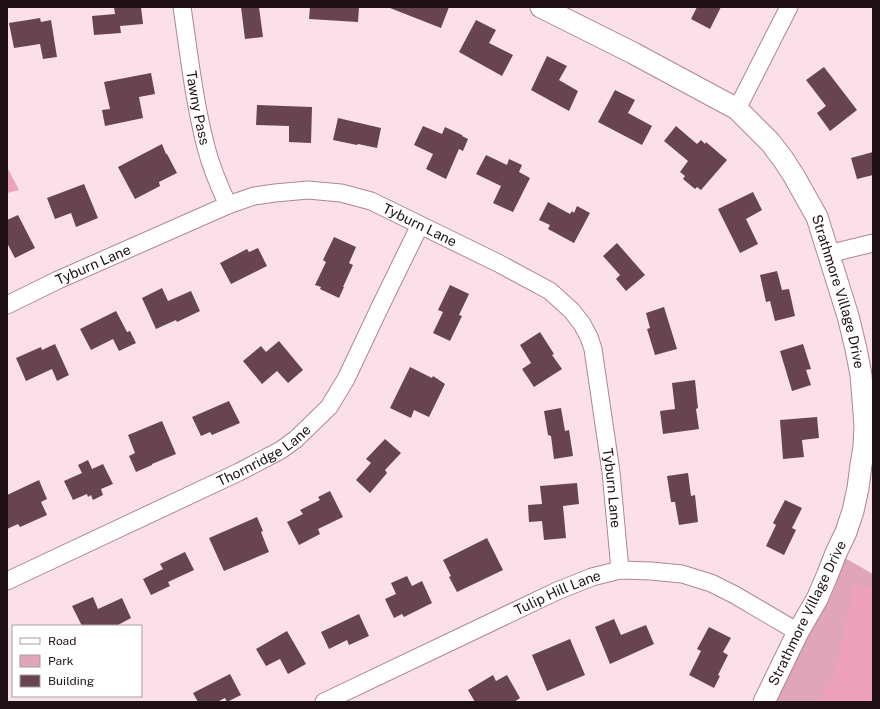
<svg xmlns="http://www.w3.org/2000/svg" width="880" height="709" viewBox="0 0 880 709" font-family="'Public Sans',sans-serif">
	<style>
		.green { fill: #e0a5b9 }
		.forest { fill: #eda1bb }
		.building { fill: #684350 }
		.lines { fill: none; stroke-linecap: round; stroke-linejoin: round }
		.minor-casing { stroke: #af8693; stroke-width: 19 }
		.tertiary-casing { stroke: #af8693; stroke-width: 23 }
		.minor { stroke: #fff; stroke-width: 17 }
		.tertiary { stroke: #fff; stroke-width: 21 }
		.labels { text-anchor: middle; stroke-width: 4; stroke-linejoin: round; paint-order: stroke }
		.street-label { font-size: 14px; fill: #1f1015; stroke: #fff }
	</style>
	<rect width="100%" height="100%" fill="#fce0e9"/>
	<path class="green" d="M836,553L873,574V702H764Z"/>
	<g class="forest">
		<path d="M7,167L19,190L7,193Z"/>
		<path d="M854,584L873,590V702H819L835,674Z"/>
	</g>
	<g class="building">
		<path d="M114,7H141L143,24L120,26L121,33L94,35L92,16L115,14Z"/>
		<path d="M241,7H259L263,37L245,39Z"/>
		<path d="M310,7H359L358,22L309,19Z"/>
		<path d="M390,7H449L441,28L390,8Z"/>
		<path d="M697,7H721L710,29L691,19Z"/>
		<path d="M40,18L41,22L51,20L57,57L43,59L40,44L14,48L9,23Z"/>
		<path d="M476,20L496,30L489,43L513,55L502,76L459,52Z"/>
		<path d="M547,56L567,66L559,80L578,91L569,111L531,90Z"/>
		<path d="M824,67L857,110L830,131L817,113L826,106L806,80Z"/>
		<path d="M151,73L155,94L139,97L143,118L105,126L102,110L110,109L104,82Z"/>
		<path d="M615,90L635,100L628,113L652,126L642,145L598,122Z"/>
		<path d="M257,105L312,107L311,143L289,142V126L256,125Z"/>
		<path d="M338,118L381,128L377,148L358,144L357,145L333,140Z"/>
		<path d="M423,126L442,134L445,127L462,135V136L468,139L463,151L459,149L446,179L426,169L433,154L414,145Z"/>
		<path d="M676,126L697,144L701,140L705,144L706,142L727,160L701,190L697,187L695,189L683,179L685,176L680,172L688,161L664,141Z"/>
		<path d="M162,144L166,154H167L177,173L159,182L160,186L135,199L118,167Z"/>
		<path d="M873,152V175L857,179L851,158Z"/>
		<path d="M486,155L507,165L509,159L522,165L519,172L530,178L513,212L493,203L501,186L476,174Z"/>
		<path d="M84,184L98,218L76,227L71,213L55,219L47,198Z"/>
		<path d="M753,192L762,210L746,219L758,244L740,253L718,209Z"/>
		<path d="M548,202L570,214L572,211L574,213L577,206L590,213L574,243L548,229L550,225L539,220Z"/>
		<path d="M18,215L35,248L15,258L7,243V220Z"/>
		<path d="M334,237L356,247L349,263L353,265L343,287H344L339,298L320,289L321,287L315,285L326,262L323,260Z"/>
		<path d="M617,243L645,275L626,291L616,279L620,275L603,256Z"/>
		<path d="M258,248L267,266L231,284L220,263L247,249L249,252Z"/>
		<path d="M777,271L782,290L789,289L795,316L775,321L770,301L766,302L760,275Z"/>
		<path d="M450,285L469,294L459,315L462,316L450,341L433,333L443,312L438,310Z"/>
		<path d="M162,288L168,301L191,291L200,311L177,322L176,320L156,329L142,298Z"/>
		<path d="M664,307L677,349L655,355L647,329L650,328L646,313Z"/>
		<path d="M116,311L127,332L130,331L136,343L119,351L113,339L91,350L80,329Z"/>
		<path d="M540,332L554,354L552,355L562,369L534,387L522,369L531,363L520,345Z"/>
		<path d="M279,341L303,370L288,383L277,371L262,384L243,361L261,346L266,352Z"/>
		<path d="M55,344L69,375L57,381L52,369L26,381L16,358L41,347L42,350Z"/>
		<path d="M803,344L811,369L806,370L811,385L792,391L780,351Z"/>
		<path d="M410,367L432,378L433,376L445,384L429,417L414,410L411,418L390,408Z"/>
		<path d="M695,380L698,408L696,409L699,429L663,434L660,411L675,409L672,383Z"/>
		<path d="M229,401L240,423L212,435L210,432L201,436L192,417Z"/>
		<path d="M561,408L565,431L569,430L573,456L554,459L551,436L548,435L544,411Z"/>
		<path d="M817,417L819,438L802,440L804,457L783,459L780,420Z"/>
		<path d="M162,421L176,454L152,464V465L136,472L129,456L135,453L128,435Z"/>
		<path d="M385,439L401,453L385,470L387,473L370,493L356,480L371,463L366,459Z"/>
		<path d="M88,460L92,469L103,464L113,484L101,489L103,495L93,500L91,495L88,497L87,494L73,500L64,481L82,473L78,465Z"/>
		<path d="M688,473L691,496L695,495L698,522L679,525L675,502H671L667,476Z"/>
		<path d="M39,480L47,499L41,502L47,515L20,527L18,524L7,529V495Z"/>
		<path d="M577,483L579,504L563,506L566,538L544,540L542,521L529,522L528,505L542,504L540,486Z"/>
		<path d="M330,491L343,517L318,529L320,534L299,545L287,522L303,514L300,510L320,500L318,497Z"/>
		<path d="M785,500L802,508L792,528L796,530L784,555L766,546L776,525L773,523Z"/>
		<path d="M257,517L263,531L261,532L269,552L224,571L209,538Z"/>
		<path d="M487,538L503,570L457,592L449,577L451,576L443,560Z"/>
		<path d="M185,552L194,570L168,582L170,586L151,595L143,579L163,569L160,564Z"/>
		<path d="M407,576L412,586L422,581L432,603L404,617L402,614L394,618L385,599L396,594L391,583Z"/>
		<path d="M93,597L98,609L122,598L131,618L116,626H82L72,606Z"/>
		<path d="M359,614L369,636L349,645L347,640L329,649L321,632Z"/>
		<path d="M614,619L621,635L646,625L654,644L610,664L595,627Z"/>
		<path d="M709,627L731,638L723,652L728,655L718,675L720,676L714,688L689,675L701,651L697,649Z"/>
		<path d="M287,631L306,664L288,674L280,659L266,666L256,649Z"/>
		<path d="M570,639L585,675L547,691L532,655Z"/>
		<path d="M230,674L241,695L227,702L225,698L217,702H198L193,693Z"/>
		<path d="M493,675L496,681L507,675L520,698L514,702H475L468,690Z"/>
	</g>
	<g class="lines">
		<defs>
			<g id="minor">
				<path id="s1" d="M182,7C189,54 194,101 206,147C211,167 219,186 228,205"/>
				<path d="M737,109L789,7"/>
				<path d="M828,254L873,243"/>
				<path id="s2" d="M7,305L58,280L228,205L254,196L275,193L308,190L341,193L371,201L498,263L550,291L572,311L582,324L589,337L593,349L611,472L620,570"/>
				<path id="s3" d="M7,581L239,472L281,450L296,439L329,407L346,379L379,309L420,225"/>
				<path id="s4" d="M324,702L557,591L592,577L620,570L651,571L682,574L711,583L735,595L798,632"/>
			</g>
			<g id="tertiary">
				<path id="s5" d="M541,7L633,53L737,109L770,142L783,159L794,176L817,217L848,316L856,349L861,375L865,425L864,447L861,465L858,488L853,511L846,532L836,553L827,576L817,599L798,632L764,702"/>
			</g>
		</defs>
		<use href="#minor" class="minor-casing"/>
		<use href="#tertiary" class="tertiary-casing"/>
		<use href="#minor" class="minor"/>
		<use href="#tertiary" class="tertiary"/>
	</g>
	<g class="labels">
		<g class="street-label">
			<text dy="5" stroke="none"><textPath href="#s1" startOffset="102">Tawny Pass</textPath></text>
			<text dy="5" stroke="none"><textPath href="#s2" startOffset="443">Tyburn Lane</textPath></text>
			<text dy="5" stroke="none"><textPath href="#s2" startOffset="95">Tyburn Lane</textPath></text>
			<text dy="5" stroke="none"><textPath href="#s5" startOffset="434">Strathmore Village Drive</textPath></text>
			<text dy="5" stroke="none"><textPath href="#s3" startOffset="286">Thornridge Lane</textPath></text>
			<text dy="5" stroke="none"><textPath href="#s2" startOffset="803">Tyburn Lane</textPath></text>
			<text dy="5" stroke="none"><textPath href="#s4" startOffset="258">Tulip Hill Lane</textPath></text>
			<text transform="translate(807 613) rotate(-64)" y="5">Strathmore Village Drive</text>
		</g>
	</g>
	<rect width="880" height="709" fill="none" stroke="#1f1015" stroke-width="16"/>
	<rect x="12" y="625" width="130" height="72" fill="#ffffff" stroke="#a59fa1"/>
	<rect x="20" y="638" width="20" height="6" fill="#ffffff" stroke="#a59fa1"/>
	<text x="48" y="645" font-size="12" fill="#1f1015">Road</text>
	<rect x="20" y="655" width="20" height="12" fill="#e0a5b9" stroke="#a59fa1"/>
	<text x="48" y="665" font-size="12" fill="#1f1015">Park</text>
	<rect x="20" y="675" width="20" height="12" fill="#684350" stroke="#a59fa1"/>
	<text x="48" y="685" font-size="12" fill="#1f1015">Building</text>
</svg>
